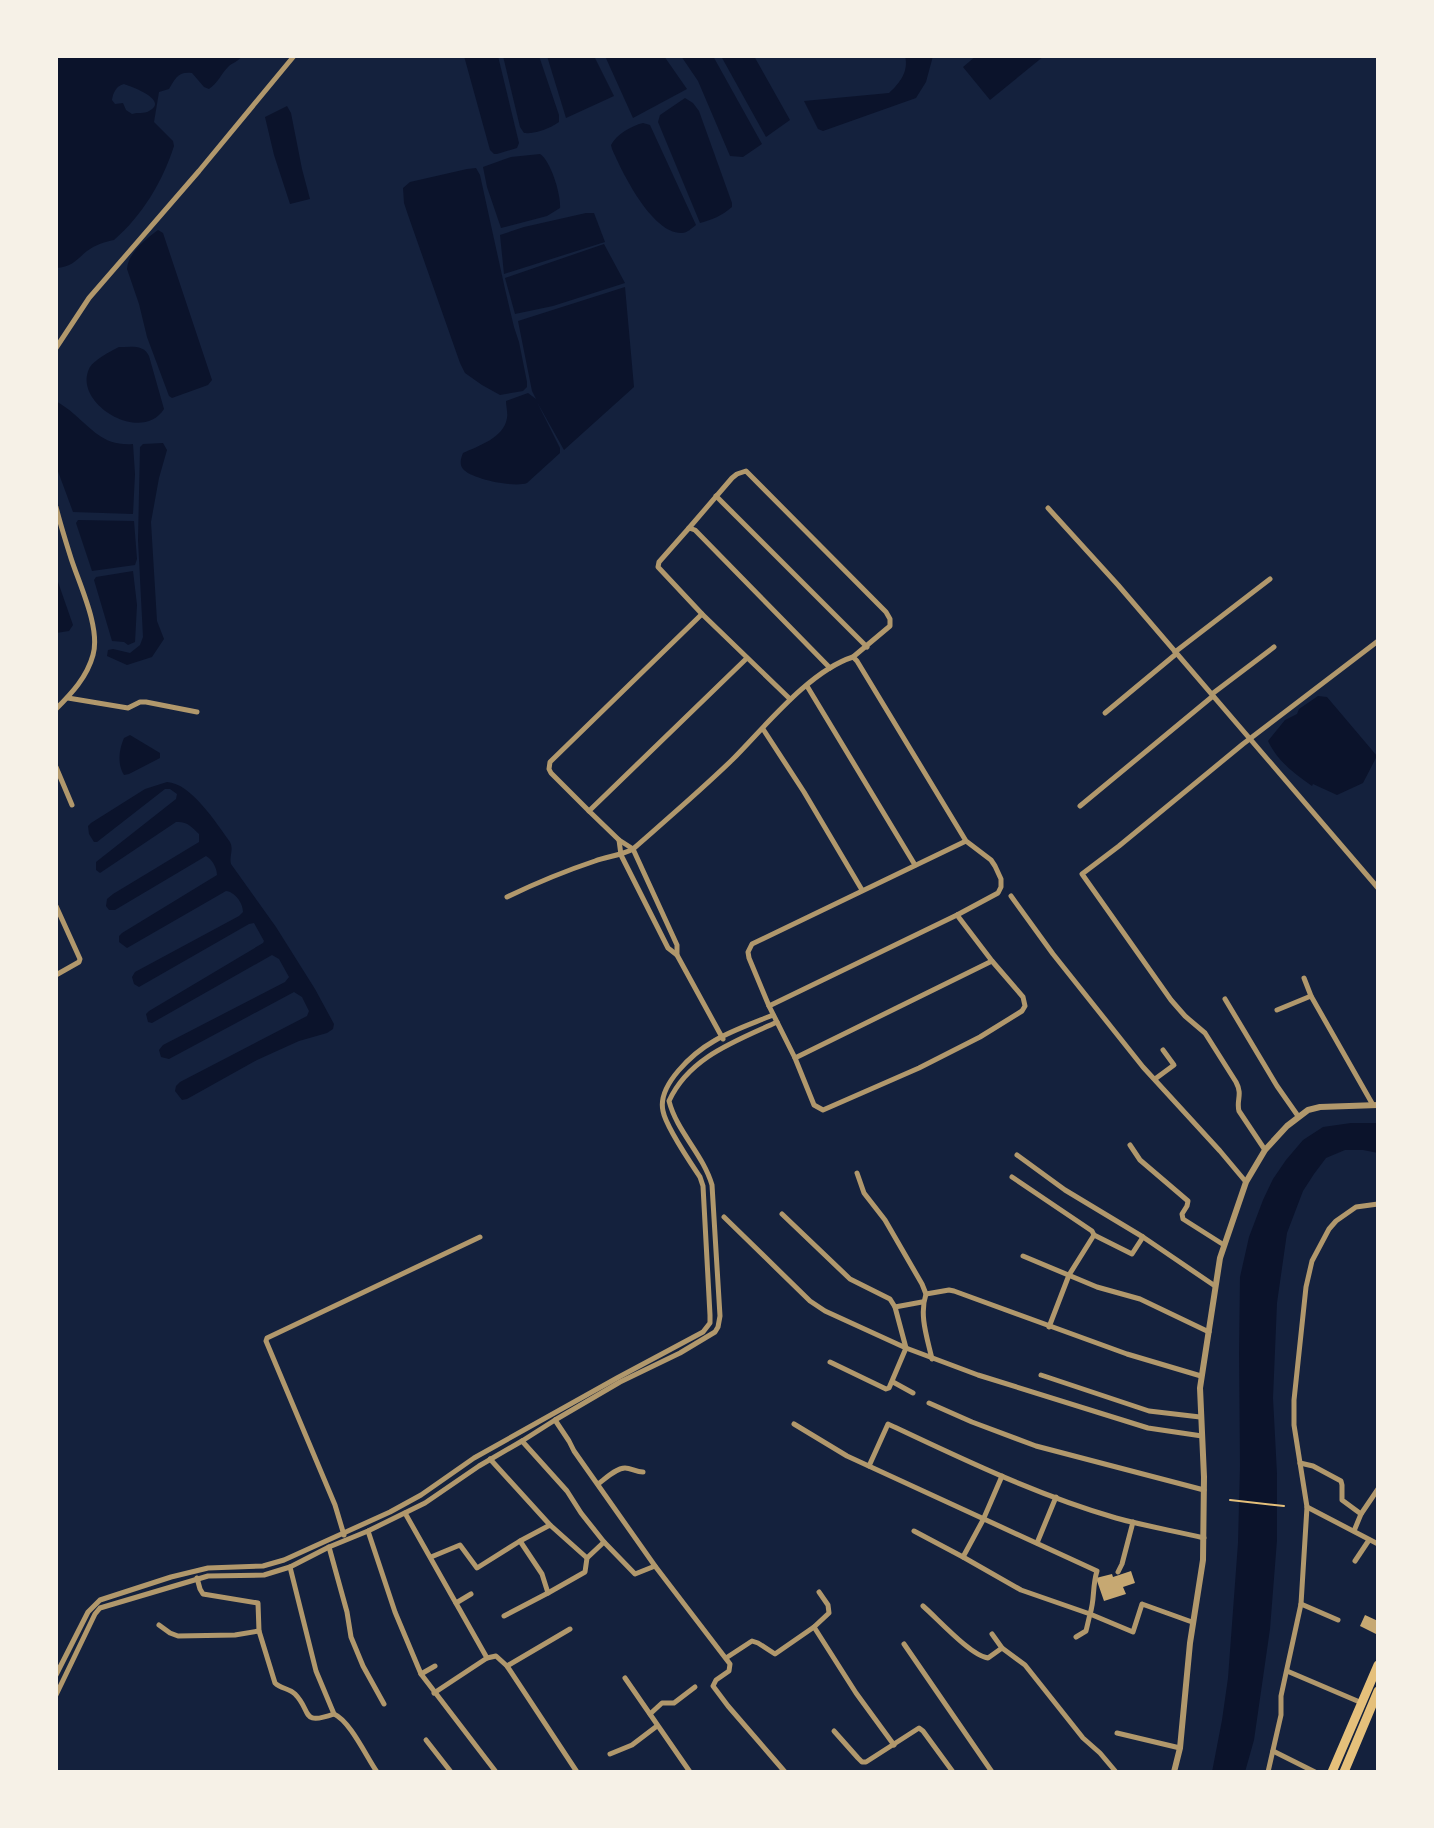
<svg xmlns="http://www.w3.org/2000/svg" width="1434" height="1828" viewBox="0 0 1434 1828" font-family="'Sofia Sans Condensed',sans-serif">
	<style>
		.water { fill: #0b132b; fill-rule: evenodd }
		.building { fill: #c6a872 }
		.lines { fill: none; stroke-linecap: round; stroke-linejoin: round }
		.path { stroke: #e5c07b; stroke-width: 2 }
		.minor { stroke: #b1986c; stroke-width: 5 }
		.tertiary { stroke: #b1986c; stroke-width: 6 }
		.trunk { stroke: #e5c07b; stroke-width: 9 }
	</style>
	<rect width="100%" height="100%" fill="#14213d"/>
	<g class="water">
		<path d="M56,56H242C238,62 233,62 228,67C221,74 218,83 209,89L204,87L192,73C178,71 175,79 169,89L159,92L154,122L173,141L174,146C163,181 142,216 114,240C104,242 95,245 87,251C75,261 72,267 56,268ZM124,84C130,86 170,100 149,111C144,114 138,112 132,114L126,110L123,103L115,104L112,100C113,93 116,86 124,84Z"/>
		<path d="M464,56H498L519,143L517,148L497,154H494L490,150Z"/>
		<path d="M503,56H539L559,115V122C549,129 535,134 524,133L520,127Z"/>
		<path d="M547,56H594L614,96L566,118Z"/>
		<path d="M605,56H664L687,89L633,118Z"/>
		<path d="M681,56H713L762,144L743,157L730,156L698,81Z"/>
		<path d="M721,56H754L790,120L766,137Z"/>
		<path d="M905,56H933L926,82L916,98L823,131L818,129L804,101L889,93C900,83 909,71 905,56Z"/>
		<path d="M976,56H1044L990,100L963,67Z"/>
		<path d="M685,98L693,103L699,111L732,203V207C723,215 712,220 700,223L658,122L660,115Z"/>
		<path d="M287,106L291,113L302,169L310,199L290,204L274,155L265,117Z"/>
		<path d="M643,123L650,125L696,225C692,228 687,233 682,233C652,234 622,172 612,149L611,145C617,134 631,126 643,123Z"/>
		<path d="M540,154C551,161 561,195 560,208L547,216L501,228L487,187L483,167L511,157Z"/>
		<path d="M476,168L480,175L505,289L514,327L519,342L527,382V387L523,391L500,395L482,385L465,373L460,363L408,215L404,203L403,188L410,182L467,169Z"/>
		<path d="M586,213H594L605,242L504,274L500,235L524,227Z"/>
		<path d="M158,230L163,233L212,380L208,385L172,398L169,396L147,337L139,304L127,269C128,253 146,239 158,230Z"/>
		<path d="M604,244L625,283L553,306L515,314L505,278Z"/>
		<path d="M625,287L634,387L564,450L537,402L560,448V453L527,483C515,488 471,479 463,469C459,464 461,458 463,453C478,446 504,438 507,418C508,413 506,406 506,401L528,393L536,399L532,391L518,321Z"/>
		<path d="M119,347C130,347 144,344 149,356L164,409C141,445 73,403 89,369C92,361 111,351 119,347Z"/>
		<path d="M56,401C62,405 69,409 74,414C94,431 104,446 133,444L135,474L133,514L73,512L56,466Z"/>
		<path d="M163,443L167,450L159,478L151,522L157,621L164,639L152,657L127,665L107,656L108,650L113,649L130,653L140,645L143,637L138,540L140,447L143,444Z"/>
		<path d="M78,520L134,521L137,559L135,565L92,571L76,523Z"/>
		<path d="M133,571L137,605L135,642L128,645L124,642L112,641L94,580L96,577Z"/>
		<path d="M58,582L73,625L69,631L56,633V583Z"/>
		<path d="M1318,696L1327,697L1377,756L1363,783L1337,795L1313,784L1312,786C1294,773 1278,762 1268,741L1285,720L1297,714L1299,709Z"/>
		<path d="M130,735L160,753V758L129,774L124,775C117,764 119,749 124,738Z"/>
		<path d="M167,782C191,783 217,824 230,842C234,850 229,856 231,864L276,927L315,989L334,1024L333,1029L327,1033L299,1041L257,1060L187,1099L182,1100L175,1091L176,1086L180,1082L307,1016L309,1011L302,997L294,992L169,1059L161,1057L159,1050L163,1045L285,982L289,977L279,959L272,955L152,1023L148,1022L146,1014L149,1011L263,943L264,941L254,923L249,924L139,987L134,984L132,977L135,972L239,916L243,912C243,903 235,892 226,891L127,948L119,942V936L122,933L217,875C217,868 212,859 206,856L115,910H109L106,906L107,899L113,894L199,842V834C192,827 187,821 176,822L100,873L96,870V862L176,799L177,794L170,789H165L97,842H94L89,834L88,826L91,823L145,789Z"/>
		<path d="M1351,1123H1378V1153L1363,1150H1345L1326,1158L1314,1174L1303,1191L1287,1233L1277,1303L1273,1398L1277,1474V1540L1270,1629L1254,1740L1245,1772H1212L1222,1720L1228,1678L1238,1543L1240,1466L1239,1353L1240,1277L1249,1237L1263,1200L1273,1179L1286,1160L1303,1140L1323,1127Z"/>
	</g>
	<g class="building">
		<path d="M1131,1571L1135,1583L1123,1587L1126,1594L1104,1601L1096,1578L1112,1574L1113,1577Z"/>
		<path d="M1365,1615L1378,1621V1635L1360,1626Z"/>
	</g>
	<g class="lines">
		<path class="path" d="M1230,1500L1284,1506"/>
		<g class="minor">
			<path d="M56,348L89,298L199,171L294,56"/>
			<path d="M716,496L867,647"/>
			<path d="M56,507C60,523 65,539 70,555C78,582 101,627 93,655C87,677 72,693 56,709"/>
			<path d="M1048,508L1118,585L1378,888"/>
			<path d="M689,528L732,478L737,474L746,471L886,612L890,619V626L853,657"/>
			<path d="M1175,652L1270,579"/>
			<path d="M807,686L915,865"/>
			<path d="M1212,694L1274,647"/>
			<path d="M68,698L128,708L140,702H146L197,712"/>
			<path d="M790,699L702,614L658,567L659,562L689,528L695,530L830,668"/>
			<path d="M1105,713L1176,654"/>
			<path d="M763,729L804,792L862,890"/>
			<path d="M56,767L72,805"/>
			<path d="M1080,806L1213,696"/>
			<path d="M589,811L551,773L549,769L550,762L702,614"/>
			<path d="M619,840L621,855L668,948L677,955"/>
			<path d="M1011,896L1053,954L1143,1067L1220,1151L1246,1182"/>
			<path d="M507,897C536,883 565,871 595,861C608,856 620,856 633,849C666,820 700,791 732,760C765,727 809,671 853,657L857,661L966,841L991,860L995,866L1001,879V887L998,893L957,915L769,1006L749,958L748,952L752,944L966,841"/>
			<path d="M56,906L80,959L79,962L56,975"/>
			<path d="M1304,978L1311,996L1373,1105"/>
			<path d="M1225,999L1277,1086L1298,1116"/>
			<path d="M769,1006L795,1058L992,961"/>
			<path d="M1277,1010L1311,996"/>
			<path d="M723,1039L677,955V945L633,849L619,840L589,811L747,658"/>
			<path d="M795,1058L814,1105L823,1110L919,1068L980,1037L1022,1011L1025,1006L1023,997L992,961L957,915"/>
			<path d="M1155,1079L1174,1065L1163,1050"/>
			<path d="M1130,1145L1140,1160L1188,1201L1187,1206L1182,1214L1183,1219L1224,1245"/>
			<path d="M1265,1150L1239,1111C1236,1100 1243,1095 1236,1082L1205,1033L1185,1016L1171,1000L1082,874L1119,846L1243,744L1378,641"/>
			<path d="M1017,1155L1065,1190L1143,1237L1215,1286"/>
			<path d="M857,1173L864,1193L885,1220L922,1284L926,1294C919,1315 927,1337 932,1359"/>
			<path d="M1012,1177L1092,1231L1094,1235"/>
			<path d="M782,1214L850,1279L890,1299L895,1307L906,1348L889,1388L886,1389L830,1362"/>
			<path d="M724,1217L810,1301L825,1311L906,1348L978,1375L1148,1428L1202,1436"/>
			<path d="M1023,1256L1097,1287L1140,1299L1209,1332"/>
			<path d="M926,1294L949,1290L954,1291L1127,1354L1201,1376"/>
			<path d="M895,1307L922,1302"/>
			<path d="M1049,1327L1069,1275L1094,1235L1132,1254L1143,1237"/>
			<path d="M1041,1375L1149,1411L1200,1417"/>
			<path d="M893,1382L913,1393"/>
			<path d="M929,1403L972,1422L1036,1446L1204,1490"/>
			<path d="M555,1420L569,1441L574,1451L655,1566L730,1664L729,1671L716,1680L713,1686L728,1706L785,1772"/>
			<path d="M794,1424L847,1456L1097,1571C1092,1587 1095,1599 1090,1614L1133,1632L1142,1604L1192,1622"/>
			<path d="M522,1441L567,1491L581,1513L604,1542"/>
			<path d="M490,1459L550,1525"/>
			<path d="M1300,1463L1313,1466L1341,1481L1342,1485V1500L1361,1514"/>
			<path d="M869,1466L888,1424C962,1459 1037,1495 1116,1518C1145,1526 1175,1531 1204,1538"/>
			<path d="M598,1484C605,1479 616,1468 625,1468C631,1468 636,1472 643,1472"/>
			<path d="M1307,1507L1378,1544"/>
			<path d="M405,1513L487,1658"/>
			<path d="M368,1531L395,1612L421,1674L496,1772"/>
			<path d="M914,1531L963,1557L1021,1590L1090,1614L1086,1631L1076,1637"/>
			<path d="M1354,1531L1361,1514L1378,1489"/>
			<path d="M344,1535L335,1505L266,1341L267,1338L480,1237"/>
			<path d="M520,1541L550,1525L587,1558"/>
			<path d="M1037,1543L1056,1497"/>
			<path d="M329,1547L347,1612L351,1637L363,1666L384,1704"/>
			<path d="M431,1557L460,1545L477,1568L520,1541L542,1574L548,1593L504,1616"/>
			<path d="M963,1557L983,1520L1002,1476"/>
			<path d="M1355,1561L1369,1540"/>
			<path d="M290,1567L316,1671L334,1714"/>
			<path d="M1118,1572L1122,1564L1133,1522"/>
			<path d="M197,1578L200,1589L203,1594L258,1603L259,1631L275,1683C281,1689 289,1688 295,1694C312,1711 300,1726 334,1714C350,1721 366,1756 377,1772"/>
			<path d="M548,1593L585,1572L587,1558L604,1542L635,1574L655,1566"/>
			<path d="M456,1603L471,1594"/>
			<path d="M1301,1604L1338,1620"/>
			<path d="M923,1606C937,1618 971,1656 988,1658L1002,1648L1025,1665L1083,1738L1100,1753L1116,1772"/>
			<path d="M159,1625L170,1633L178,1636L235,1635L259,1631"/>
			<path d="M814,1627L856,1693L894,1745"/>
			<path d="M992,1634L1002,1648"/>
			<path d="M904,1644L992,1772"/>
			<path d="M726,1658L752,1641L758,1643L775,1654L814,1627L829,1613L828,1605L819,1592"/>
			<path d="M507,1666L570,1629"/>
			<path d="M1287,1671L1362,1703"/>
			<path d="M421,1674L435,1666"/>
			<path d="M56,1675L88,1612L100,1600L171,1577L208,1568L263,1566L284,1560L390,1512L421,1495L474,1458L617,1378L703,1332L710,1323V1315L703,1186L700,1177C690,1162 666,1127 663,1111C657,1085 693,1053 714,1041C732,1030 754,1023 773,1015"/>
			<path d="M625,1678L690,1772"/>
			<path d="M434,1693L487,1658L496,1656L507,1666L577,1772"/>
			<path d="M56,1695L95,1614L100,1608L208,1576L264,1575L290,1567L329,1547L368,1531L425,1503L479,1466L522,1441L555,1420L620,1382L680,1353L715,1332L718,1327L720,1316L712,1185C703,1154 677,1132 669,1101C689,1057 736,1041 777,1022"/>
			<path d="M650,1714L662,1703H674L695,1687"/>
			<path d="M834,1731L858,1758L862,1762H866L919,1728L923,1731L953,1772"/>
			<path d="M1117,1733L1180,1748"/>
			<path d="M426,1740L451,1772"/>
			<path d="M1273,1751L1315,1772"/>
			<path d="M610,1754L632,1745L657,1726"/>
			<path d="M1268,1772L1281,1715V1696L1301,1604L1307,1507L1294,1425V1400L1306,1287L1312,1261L1329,1229L1336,1221L1356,1207L1378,1204"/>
		</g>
		<path class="tertiary" d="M1174,1772L1180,1748L1190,1643L1203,1560L1204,1477L1200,1388L1220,1258L1246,1182L1265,1150L1287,1126L1308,1110L1320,1107L1378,1105"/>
		<g class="trunk">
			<path d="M1332,1772L1378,1665"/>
			<path d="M1344,1772L1378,1691"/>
		</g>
	</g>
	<rect width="1434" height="1828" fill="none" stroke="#f6f1e7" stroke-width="116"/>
</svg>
